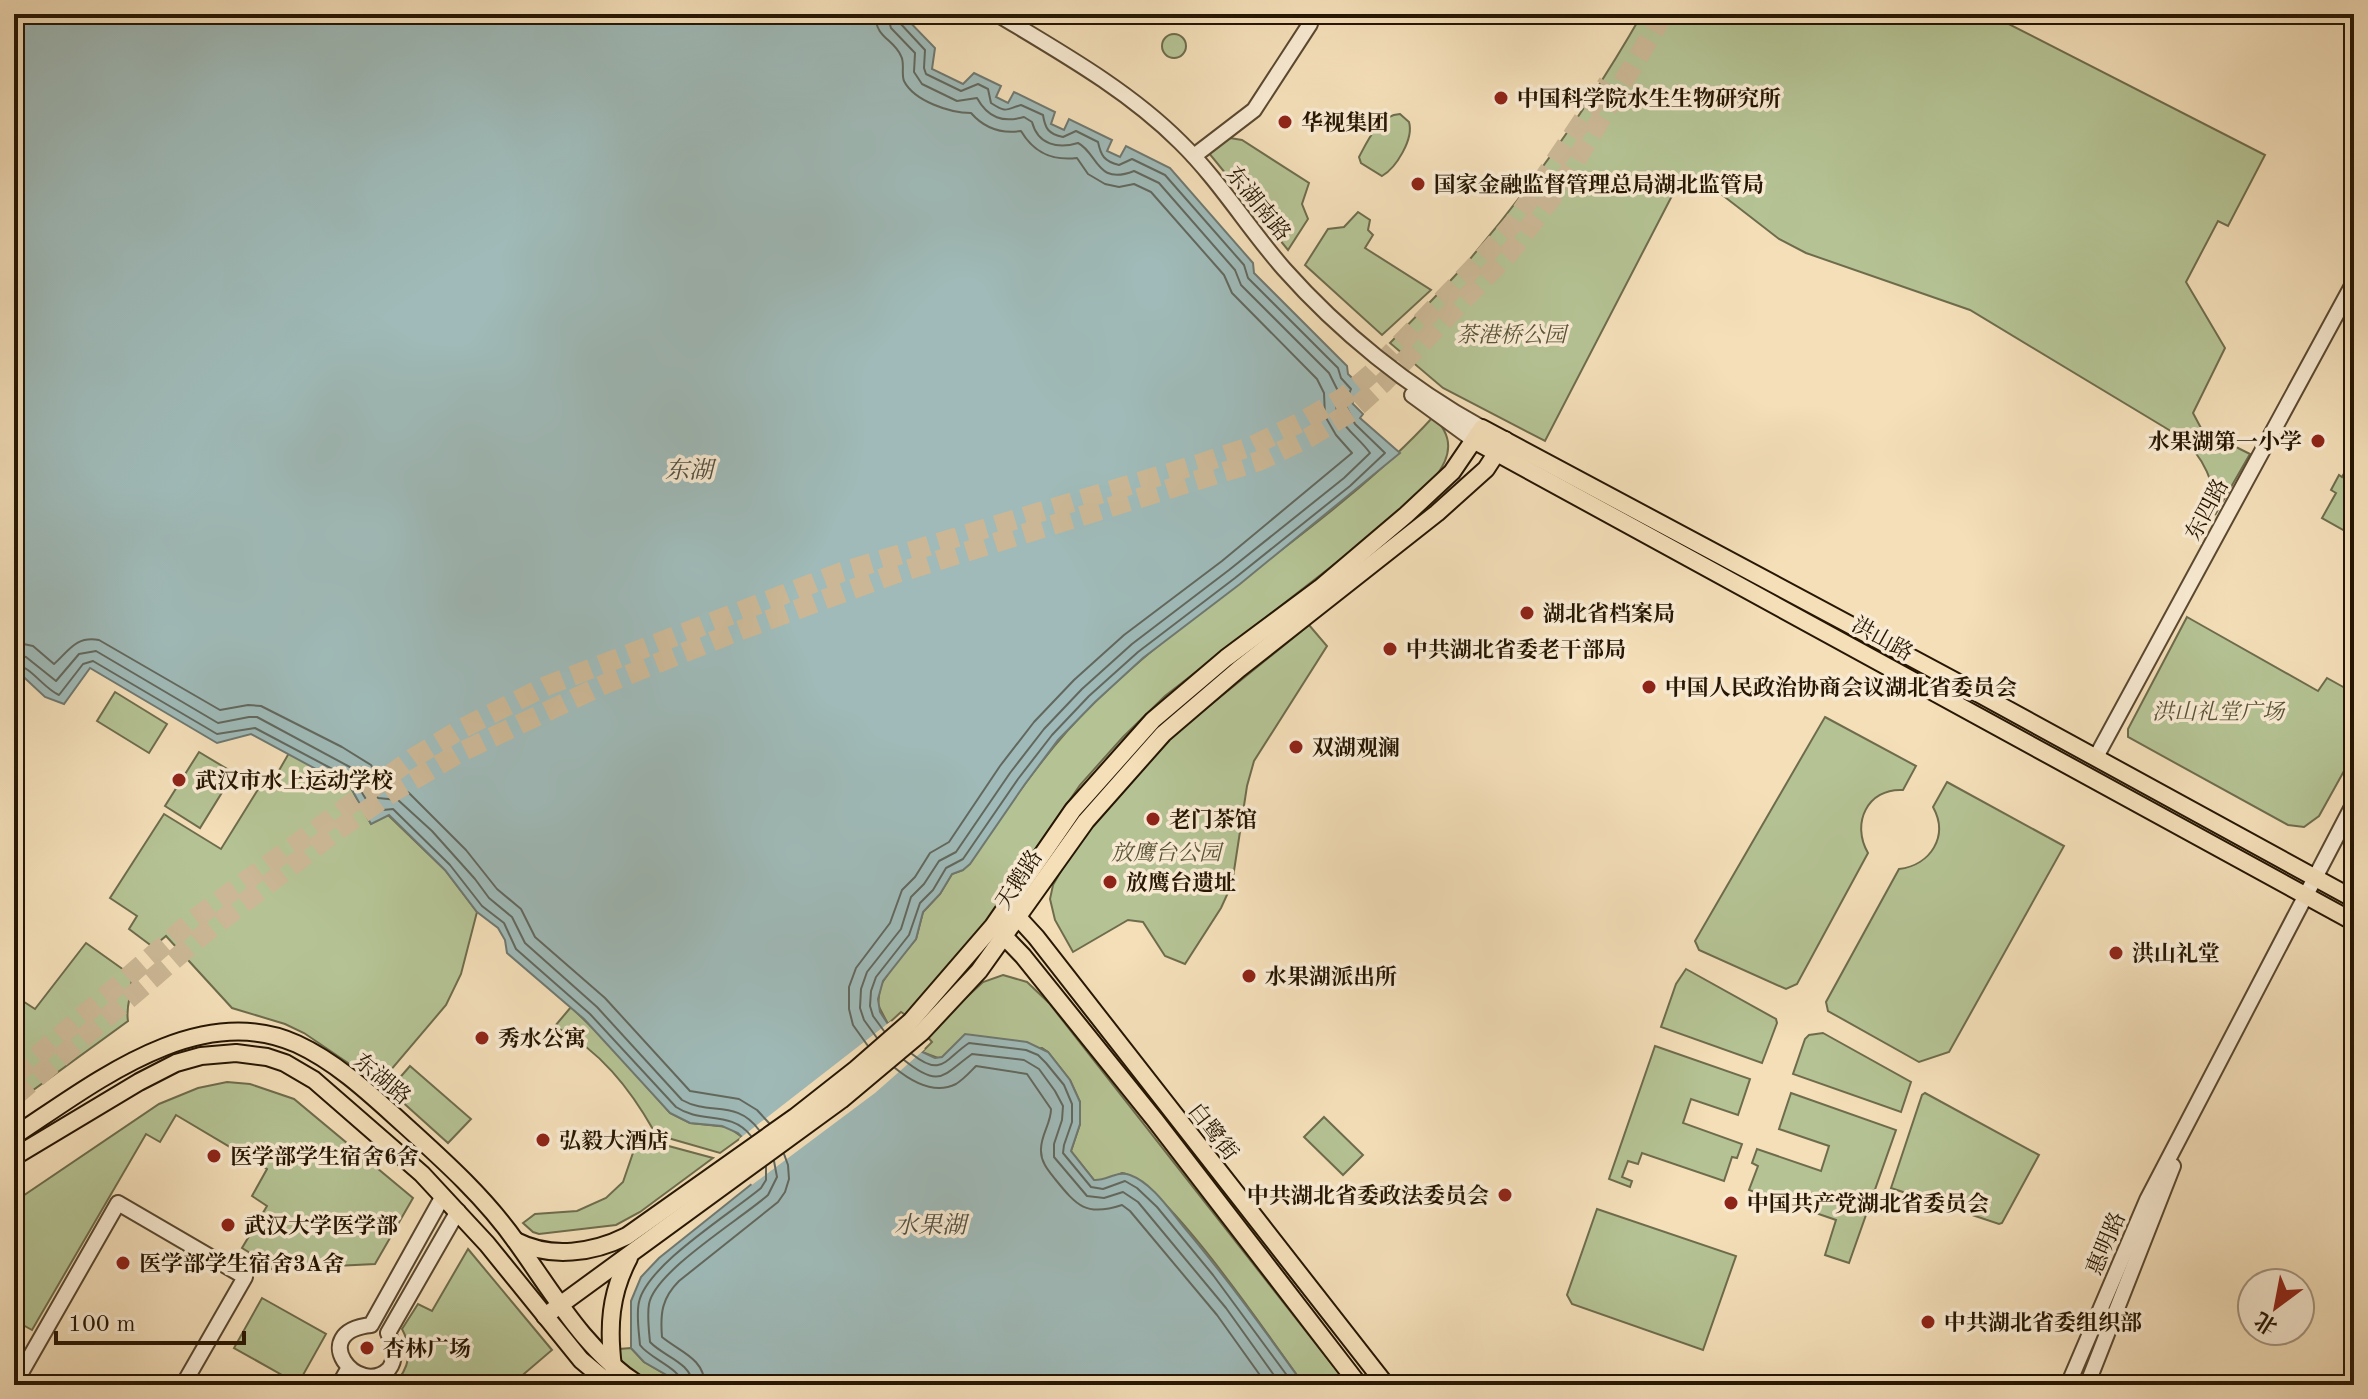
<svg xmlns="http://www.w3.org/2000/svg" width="2368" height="1399" viewBox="0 0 2368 1399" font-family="'Old Standard TT','Noto Serif SC',serif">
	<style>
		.green { fill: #b5c394; stroke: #6e6c4c; stroke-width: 2 }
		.water { fill: #9fbab8; stroke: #6f7870; stroke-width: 2 }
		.pier { fill: #f4dfb9 }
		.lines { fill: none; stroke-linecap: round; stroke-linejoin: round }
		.shore { stroke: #62685e; stroke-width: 2 }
		.highway-tunnel { stroke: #cbb795; stroke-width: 20; stroke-dasharray: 20 10; stroke-linecap: butt }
		.minor-casing { stroke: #5a4830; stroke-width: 18 }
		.major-casing { stroke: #261603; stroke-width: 20 }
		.minor { stroke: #f8ead2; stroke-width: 14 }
		.major { stroke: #f4dfb9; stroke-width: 16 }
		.poi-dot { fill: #8f2418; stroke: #f8ead2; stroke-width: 3 }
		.labels { text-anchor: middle; stroke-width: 7; stroke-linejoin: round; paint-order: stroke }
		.poi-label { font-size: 22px; font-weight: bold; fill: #261603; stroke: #f8ead2; text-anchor: start }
		.street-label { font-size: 22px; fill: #261603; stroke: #f8ead2 }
		.park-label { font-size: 22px; font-style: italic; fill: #585336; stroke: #f8ead2 }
		.water-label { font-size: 24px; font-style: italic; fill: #504f42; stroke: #f8ead2 }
	</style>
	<rect width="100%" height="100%" fill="#f4dfb9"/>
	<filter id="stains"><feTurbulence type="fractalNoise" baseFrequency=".0025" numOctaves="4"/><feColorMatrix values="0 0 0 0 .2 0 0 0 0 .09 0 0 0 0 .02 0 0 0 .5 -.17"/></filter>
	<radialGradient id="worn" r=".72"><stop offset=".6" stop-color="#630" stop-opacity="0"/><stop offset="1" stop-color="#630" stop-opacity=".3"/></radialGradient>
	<g class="green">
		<path d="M1642,14H1989L2265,155L2228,226L2218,221L2186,282L2225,348L2193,413L2202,430L2250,454L2215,515C2217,485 2203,455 2179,436L1970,310L1806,253L1779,239L1699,177L1689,194L1675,190L1545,441L1443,388L1390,343C1417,315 1445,288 1470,259C1534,183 1593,100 1642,14Z"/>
		<circle cx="1174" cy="46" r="12"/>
		<path d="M1400,114L1409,122C1414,139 1396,168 1382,176L1361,163L1359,157C1368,140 1379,115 1400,114Z"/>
		<path d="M1230,138L1242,140L1309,183L1302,204L1308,219L1288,250L1208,152Z"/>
		<path d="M1358,212L1370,220L1368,230L1373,235L1365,248L1431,290L1382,335L1305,265L1328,229L1344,227Z"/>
		<path d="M1433,417C1471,451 1429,484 1404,510L1165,696L1123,737L1080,785L967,949L907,1016L901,1012L888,1024L878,1005L880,986L894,965L916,939L923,912L940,894L952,874L963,870C1005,813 1043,752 1094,703C1200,599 1333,526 1433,417Z"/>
		<path d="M2354,456V536L2322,518L2336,493L2331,490L2339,475L2342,477Z"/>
		<path d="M2187,617L2318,691L2327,678L2354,693V753L2319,816L2304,827L2288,825L2128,737V729Z"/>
		<path d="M1309,625L1327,646L1254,761L1247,786L1232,884L1221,908L1185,964L1165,956L1143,922L1128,920L1073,952L1055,920L1050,899L1053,885L1070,855L1100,816L1172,736Z"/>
		<path d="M115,692L167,724L149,753L97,721Z"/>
		<path d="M1825,717L1916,766L1903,790C1867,788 1851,824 1868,853L1797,984L1786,989L1699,950L1695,941Z"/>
		<path d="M199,752L234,773L200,828L165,806Z"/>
		<path d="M289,753L351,788L371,824L388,815L445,870L477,912L461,974L446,1005L379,1084L304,1033L285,1024L232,1008L166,936L153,947L129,929L137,916L110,898L164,814L221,849L270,770L277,774Z"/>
		<path d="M1947,782L2064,846L1949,1052L1919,1062L1828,1011L1826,1002L1899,869C1931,865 1949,836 1933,807Z"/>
		<path d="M86,943L131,975C134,992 125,1003 128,1021L14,1104V999L15,996L35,1009Z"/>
		<path d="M1686,969L1776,1019L1777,1023L1762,1063L1661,1027L1676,984Z"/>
		<path d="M1003,975L1027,982L1049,1003L1348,1385H1304C1276,1347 1162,1177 1122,1173L1102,1181L1094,1180L1071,1151L1080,1124V1102L1070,1080L1048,1052L1042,1048L938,1058L922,1052L932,1042L926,1035L983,982Z"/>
		<path d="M571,1007L606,1041L670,1113L690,1123L728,1127L742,1137L720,1153L661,1136L654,1131C629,1087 600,1051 555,1026Z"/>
		<path d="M1823,1033L1911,1082L1901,1112L1793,1074L1805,1039L1809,1035Z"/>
		<path d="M1655,1046L1750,1079L1738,1115L1691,1099L1683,1123L1742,1144L1737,1158L1732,1157L1724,1181L1642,1153L1638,1164L1628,1161L1622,1177L1632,1181L1630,1187L1609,1179Z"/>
		<path d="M410,1066L471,1119L448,1143L389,1090Z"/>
		<path d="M227,1082L250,1084L294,1099L413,1198L375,1264L254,1270L260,1259L242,1248L267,1206L252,1196L267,1169L176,1115L160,1142L146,1134L32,1330L14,1320V1202L159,1104L198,1088Z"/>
		<path d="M1791,1093L1896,1130L1849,1263L1825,1255L1836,1220L1749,1190L1758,1166L1752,1163L1757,1149L1821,1171L1829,1146L1779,1129Z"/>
		<path d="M1925,1093L2039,1155L2002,1223L1999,1224L1891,1188L1922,1095Z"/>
		<path d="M1324,1117L1363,1155L1343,1175L1304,1137Z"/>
		<path d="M650,1141L713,1158L640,1212L616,1225L539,1234L533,1232L523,1223L535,1214L577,1211L606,1198L623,1182L634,1150Z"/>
		<path d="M1597,1209L1736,1256L1703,1350L1572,1304L1567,1295Z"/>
		<path d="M468,1249L552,1350L511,1385H393C410,1369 413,1349 402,1329L418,1304L432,1311Z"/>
		<path d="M262,1298L326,1334L298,1384L234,1348Z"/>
		<path d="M631,1348L644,1362L684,1385H650L619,1365V1349Z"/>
	</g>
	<path class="water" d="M14,14H888L892,17L895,14H902L935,48L932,69L963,84L974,73L1001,86L996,97L1008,103L1014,92L1055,112L1051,124L1064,130L1069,119L1112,140L1107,151L1120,157L1126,146L1170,168L1253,263L1254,273L1347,366L1348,374L1364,389L1352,403L1363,414L1360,418L1400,453L1240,584L1143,658L1095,702L1058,740L1025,784L970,864L963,870L952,874L940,894L923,912L916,939L883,981L878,999L880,1012L888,1024L922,1052L935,1058L942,1057L965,1034L1027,1042L1048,1052L1070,1080L1080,1102V1124L1071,1151L1094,1180C1107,1181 1117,1170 1130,1175C1152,1183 1169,1209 1183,1226C1226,1277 1265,1331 1304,1385H684L644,1362L631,1348V1301L641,1277L659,1258L758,1179L742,1137L738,1133L722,1126L690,1123L670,1113L584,1019L507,953L505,940L498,928L477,912L445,870L389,815L371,824L351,788L251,734L217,743L90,668L64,704L45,697L14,668Z"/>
	<path class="pier" d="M891,1021L925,1049L875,1093L752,1185L750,1182L755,1173L739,1139Z"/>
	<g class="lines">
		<g class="shore">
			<path d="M14,642L33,646L54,664C69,651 75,636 99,640L220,710L248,705L261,706L342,747L371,765L384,785L398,787L409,793L466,850L497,889L521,909L535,937L605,998L690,1091L739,1099L757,1110L769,1123"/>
			<path d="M14,654L26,657L56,681L79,654L96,651L218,723L249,717H257L361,773L378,798L398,800L432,831L475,879L489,898L512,917L525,943L597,1007L682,1100C710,1116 736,1099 759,1130"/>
			<path d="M14,664C31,666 43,688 59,695L83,664L93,661L217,734L255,728L355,781L373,811L393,809L450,865L482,906L504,923L516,949L590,1014L676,1107C701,1124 731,1110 751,1136"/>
			<path d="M884,1031L873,1016L870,1006L871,991L876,977L909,935L920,903L933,890L946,868L963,859L1018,779L1052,735L1089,696L1138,652L1235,578L1350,486L1385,453L1355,424L1345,404L1351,389L1341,378L1338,368L1248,278L1244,265L1165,175L1132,159L1119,165C1104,161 1101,156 1098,142L1076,131L1063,137C1048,134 1045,128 1043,115L1021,105C1006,109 1008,114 991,103L988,89L978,84L961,91L926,74L924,68L925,50L899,22L897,14"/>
			<path d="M877,1038L864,1020L860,1008L861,989L867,972L901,929L911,897L924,884L939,861L956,852L1010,773L1044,729L1082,689L1132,644L1229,570L1344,478L1370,453C1356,433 1328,420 1338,391L1329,373L1241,285L1235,270L1159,183L1134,171C1096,186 1098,153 1078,143C1058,149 1038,145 1032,122L1024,117C1003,123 988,118 977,98L957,101L922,84L914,72L915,53L891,28L887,14"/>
			<path d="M868,1046L853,1025L849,1009V987L856,968L890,923L902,890L915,877L930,853L949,842L1000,766L1034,722L1074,680L1124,635L1222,561L1352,453L1336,435L1325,416L1324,393L1317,379L1232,293L1224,275L1151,192L1134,184L1119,187L1105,184L1088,174L1077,158C1052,161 1034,153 1021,131C1001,134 985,129 971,113C950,113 914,101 904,81C901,73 905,63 901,56C893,38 876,39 875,14"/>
			<path d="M912,1054C942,1078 945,1059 969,1043L1026,1050L1038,1055L1046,1063L1064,1085L1072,1104V1122L1064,1145L1063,1153L1091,1187L1103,1189L1125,1181L1137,1188L1157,1207L1213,1275L1294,1385"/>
			<path d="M904,1060C940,1089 943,1075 972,1054L1024,1060L1039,1069L1055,1091L1063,1106L1062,1120L1054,1144V1157L1087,1196L1104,1198L1123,1192L1138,1202L1226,1308L1281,1385"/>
			<path d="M895,1068C912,1082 934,1095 956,1084C964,1079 970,1072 976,1066L1027,1074L1051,1109C1051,1124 1040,1136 1041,1151C1041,1162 1048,1170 1055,1179C1077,1206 1086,1217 1122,1205L1130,1211L1217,1315L1267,1385"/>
			<path d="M683,1385C681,1368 650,1359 640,1345C639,1332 636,1315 639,1302C647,1265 730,1214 761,1188L766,1180V1167"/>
			<path d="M693,1385C691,1362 664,1357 650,1342C649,1331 647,1316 649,1304C655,1271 741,1219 768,1195L777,1177L774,1161"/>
			<path d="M705,1385C704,1358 680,1352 662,1337C660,1313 662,1298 679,1281L778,1202L785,1192L789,1179L788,1165L784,1154"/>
		</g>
		<g class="highway-tunnel">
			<path d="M14,1076L193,920L413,758L461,729L546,686L842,572L1202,463L1252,446L1303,421L1344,397L1372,373L1480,261L1513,224L1608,83"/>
			<path d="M14,1097L204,934L335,832L393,792L459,753L605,684L738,631L894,574L1259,461L1308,438L1351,412L1383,383L1510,252L1560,187L1664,14"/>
		</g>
		<defs>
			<g id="minor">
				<path d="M997,14C1060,52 1128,90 1180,142C1219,180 1248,228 1284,269C1339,331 1409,388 1482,428"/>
				<path d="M1194,156L1254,110L1310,24"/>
				<path d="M1412,395L1475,441"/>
				<path d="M2096,757L2354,282"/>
				<path d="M443,1196L371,1325C306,1332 358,1399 389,1369C397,1358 394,1345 388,1333L458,1211"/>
				<path d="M14,1385L118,1203L245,1277L183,1385"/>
				<path d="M339,1385L347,1371"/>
				<path d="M2068,1385L2147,1200L2354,803"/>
				<path d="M2087,1385L2173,1166"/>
			</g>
			<g id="major">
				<path d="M1475,441L2354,922"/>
				<path d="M1013,912L1036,937L1386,1385"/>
				<path d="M1000,932L1023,956L1155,1120L1359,1385"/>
				<path d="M14,1136C92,1085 198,999 297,1044C336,1062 368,1092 399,1120C441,1158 485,1197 517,1243C553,1293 586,1352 639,1385"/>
				<path d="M14,1157L139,1082L176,1063L201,1056L236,1053L267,1057L285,1063L314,1080L422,1174L487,1244L581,1360L611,1385"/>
				<path d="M516,1241C551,1259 593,1253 627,1236L795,1117L856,1069L911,1021L993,926L1073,810L1153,720L1226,658L1320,588L1406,515L1452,472L1482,428L1983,696L2354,899"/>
				<path d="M545,1316L841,1100L922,1032L979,971L1086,821L1163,734L1239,669L1437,513L1486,469L1505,440"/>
				<path d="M613,1367C608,1327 610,1294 629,1258"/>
			</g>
		</defs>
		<use href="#minor" class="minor-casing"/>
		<use href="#major" class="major-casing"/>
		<use href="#minor" class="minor"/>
		<use href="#major" class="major"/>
	</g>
	<g class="poi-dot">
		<circle cx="1501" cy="98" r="8"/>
		<circle cx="1285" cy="122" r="8"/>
		<circle cx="1418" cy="184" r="8"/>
		<circle cx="2318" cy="441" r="8"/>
		<circle cx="1527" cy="613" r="8"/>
		<circle cx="1390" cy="649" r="8"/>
		<circle cx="1649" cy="687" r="8"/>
		<circle cx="1296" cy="747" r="8"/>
		<circle cx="179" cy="780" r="8"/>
		<circle cx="1153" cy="819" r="8"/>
		<circle cx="1110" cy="882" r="8"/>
		<circle cx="2116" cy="953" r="8"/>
		<circle cx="1249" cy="976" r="8"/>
		<circle cx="482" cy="1038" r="8"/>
		<circle cx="543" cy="1140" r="8"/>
		<circle cx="214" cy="1156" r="8"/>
		<circle cx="1505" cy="1195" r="8"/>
		<circle cx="1731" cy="1203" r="8"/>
		<circle cx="228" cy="1225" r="8"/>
		<circle cx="123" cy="1263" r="8"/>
		<circle cx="1928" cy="1322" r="8"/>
		<circle cx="367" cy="1348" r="8"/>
	</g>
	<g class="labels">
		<g class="poi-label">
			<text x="1517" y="106">中国科学院水生生物研究所</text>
			<text x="1301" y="130">华视集团</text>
			<text x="1434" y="192">国家金融监督管理总局湖北监管局</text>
			<text x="2302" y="449" text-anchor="end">水果湖第一小学</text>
			<text x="1543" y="621">湖北省档案局</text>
			<text x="1406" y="657">中共湖北省委老干部局</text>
			<text x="1665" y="695">中国人民政治协商会议湖北省委员会</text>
			<text x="1312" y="755">双湖观澜</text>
			<text x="195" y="788">武汉市水上运动学校</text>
			<text x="1169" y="827">老门茶馆</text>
			<text x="1126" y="890">放鹰台遗址</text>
			<text x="2132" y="961">洪山礼堂</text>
			<text x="1265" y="984">水果湖派出所</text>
			<text x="498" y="1046">秀水公寓</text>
			<text x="559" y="1148">弘毅大酒店</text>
			<text x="230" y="1164">医学部学生宿舍6舍</text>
			<text x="1489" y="1203" text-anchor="end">中共湖北省委政法委员会</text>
			<text x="1747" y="1211">中国共产党湖北省委员会</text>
			<text x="244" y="1233">武汉大学医学部</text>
			<text x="139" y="1271">医学部学生宿舍3A舍</text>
			<text x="1944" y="1330">中共湖北省委组织部</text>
			<text x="383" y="1356">杏林广场</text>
		</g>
		<g class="street-label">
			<text transform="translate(1259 203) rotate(51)" y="8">东湖南路</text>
			<text transform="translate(2206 509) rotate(-62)" y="8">东四路</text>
			<text transform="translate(1883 638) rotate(29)" y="8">洪山路</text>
			<text transform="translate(1018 879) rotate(-57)" y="8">天鹅路</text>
			<text transform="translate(383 1078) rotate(40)" y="8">东湖路</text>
			<text transform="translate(1214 1131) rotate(52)" y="8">白鹭街</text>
			<text transform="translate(2105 1243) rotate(-67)" y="8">惠明路</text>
		</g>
		<g class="park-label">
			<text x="1511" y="342">茶港桥公园</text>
			<text x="2218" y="719">洪山礼堂广场</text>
			<text x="1166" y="860">放鹰台公园</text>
		</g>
		<g class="water-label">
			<text x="689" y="478">东湖</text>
			<text x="930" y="1233">水果湖</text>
		</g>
	</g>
	<rect width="2368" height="1399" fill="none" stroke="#f4dfb9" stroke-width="48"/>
	<rect x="16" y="16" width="2336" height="1367" fill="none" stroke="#261603" stroke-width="4"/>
	<rect x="24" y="24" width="2320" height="1351" fill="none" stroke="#261603" stroke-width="2"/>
	<g transform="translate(2276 1307) rotate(212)"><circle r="38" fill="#f8ead2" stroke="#a4957f" stroke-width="2"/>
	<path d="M0-6L14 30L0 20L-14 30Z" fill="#8f2418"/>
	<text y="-12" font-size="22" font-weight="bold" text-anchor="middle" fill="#261603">北</text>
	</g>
	<path d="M56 1331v12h188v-12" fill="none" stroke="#261603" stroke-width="4"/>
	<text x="68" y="1331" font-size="24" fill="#261603" stroke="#f8ead2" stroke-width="6" paint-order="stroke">100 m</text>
	<rect width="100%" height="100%" filter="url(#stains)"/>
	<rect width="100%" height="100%" fill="url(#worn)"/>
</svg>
